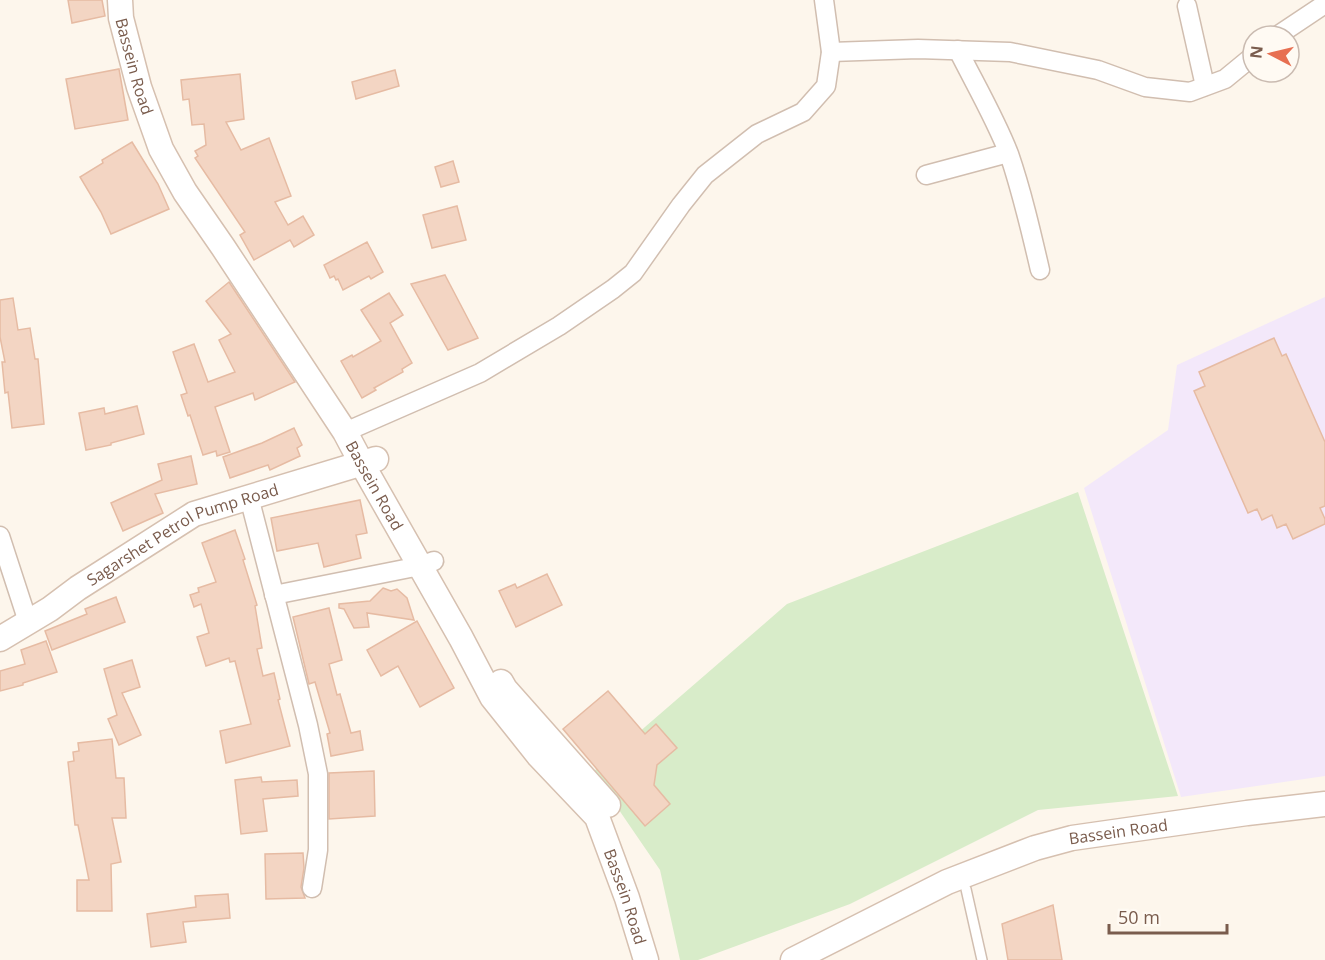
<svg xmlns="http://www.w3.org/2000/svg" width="1325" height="960" viewBox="0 0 1325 960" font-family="'Open Sans',sans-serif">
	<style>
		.education { fill: #f3e8fa }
		.green { fill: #d8ecc9 }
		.building { fill: #f3d5c3; stroke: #e6bba3; stroke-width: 1.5 }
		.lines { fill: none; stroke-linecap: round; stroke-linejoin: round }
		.lane-casing { stroke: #d1beb0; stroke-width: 12 }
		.street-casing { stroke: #d1beb0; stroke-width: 21 }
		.secondary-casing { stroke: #d6c0b0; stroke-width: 27 }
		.lane { stroke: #fff; stroke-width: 9 }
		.street { stroke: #fff; stroke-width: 18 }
		.secondary { stroke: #fff; stroke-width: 24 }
		.labels { text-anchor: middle; stroke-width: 4.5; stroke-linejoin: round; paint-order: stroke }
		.street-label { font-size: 16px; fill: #7a5c4d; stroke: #fffaf3 }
	</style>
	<rect width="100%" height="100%" fill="#fdf6ec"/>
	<path class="education" d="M1325,297V776L1181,797L1084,488L1168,430L1177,365Z"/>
	<path class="green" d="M1078,492L1178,796L1038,810L850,904L698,960H680L660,870L593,772L787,604Z"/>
	<g class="building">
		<path d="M68,0H102L105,16L72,23Z"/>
		<path d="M119,69L128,120L75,129L66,79Z"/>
		<path d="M395,70L399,86L356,99L352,82Z"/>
		<path d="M240,74L244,119L226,122L241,150L269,138L291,196L275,202L288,225L303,216L314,235L294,247L290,240L254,260L240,235L245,232L195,158L198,156L195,151L206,145L204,124L192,125L189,99L183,100L181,80Z"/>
		<path d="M132,142L158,184L169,209L111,234L101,212L80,177L103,163L102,160Z"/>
		<path d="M453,161L459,182L441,187L435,167Z"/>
		<path d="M457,206L466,240L432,248L423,215Z"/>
		<path d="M367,242L383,272L371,279L369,276L343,290L338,279L336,280L334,276L330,278L324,265Z"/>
		<path d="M445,275L478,338L448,350L411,284Z"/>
		<path d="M229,282L295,382L255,400L253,393L215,407L230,452L217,456L216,451L203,455L190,415L188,416L181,395L187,393L173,352L194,344L208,382L235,372L219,340L231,334L206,301Z"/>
		<path d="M389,293L403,315L390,323L412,363L402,369L403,372L374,388L376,390L362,398L341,361L352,355L353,357L381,341L361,310Z"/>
		<path d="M13,298L18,330L30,328L35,359H38L44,424L12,428L8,392L5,393L2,362H5L0,337V300Z"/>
		<path d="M1274,338L1282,356L1286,354L1325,442V506L1320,508L1325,519V524L1293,539L1286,524L1277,528L1272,515L1262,520L1257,509L1248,513L1194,391L1205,386L1199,372Z"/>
		<path d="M137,406L144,434L111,443V445L86,450L79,413L104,408L105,414Z"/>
		<path d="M294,428L302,445L297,448L300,456L270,470L268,465L230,478L223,457L262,443Z"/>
		<path d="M191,456L197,484L155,494L163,513L123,531L111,503L162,480L158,464Z"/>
		<path d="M360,500L367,533L356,535L361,558L324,567L318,543L277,551L271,518Z"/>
		<path d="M235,530L245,559L243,560L257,605L255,606L262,648L257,649L263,676L274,673L280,699L278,700L290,746L226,763L220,731L251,724L235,661L230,662L229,658L206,666L197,637L209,633L201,604L194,607L190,595L199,592L198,588L216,582L202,543Z"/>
		<path d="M547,574L562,605L516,627L499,591L515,584L517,588Z"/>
		<path d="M383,588L391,591L397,589L407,598L414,620L367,613L369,627L354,628L344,609L339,608V604L370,601Z"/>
		<path d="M116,597L125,622L52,650L45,631L87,614L85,609Z"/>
		<path d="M329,608L342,660L329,664L337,695L340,694L351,733L360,731L363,750L331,756L327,734L330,733L315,682L309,684L293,617Z"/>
		<path d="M417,621L454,688L420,707L398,666L381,676L367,650Z"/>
		<path d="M46,641L57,672L23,683V685L0,691V671L25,664L21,650Z"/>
		<path d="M132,660L140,687L122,693L141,735L119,745L108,719L117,715L104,669Z"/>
		<path d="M608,691L645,734L656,724L677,748L657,765L654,785L670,804L645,826L563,729Z"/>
		<path d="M112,739L116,778H124L126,818H112L121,862L111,864L112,911H77V880H89L78,825H75L68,762L74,761L73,752L79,751L78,743Z"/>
		<path d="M374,771L375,816L329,819V773Z"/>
		<path d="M261,777L262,782L297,780L298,796L263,799L267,831L241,834L235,780Z"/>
		<path d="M303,853L304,868L301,887L305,898L266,899L265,854Z"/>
		<path d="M228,894L230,918L183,922L186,942L151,947L147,914L196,907L195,896Z"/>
		<path d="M1053,905L1062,960H1008L1002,924Z"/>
	</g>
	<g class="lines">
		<defs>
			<path id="lane" d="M966,889L982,960"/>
			<g id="street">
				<path d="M1187,6L1205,86"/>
				<path d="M1277,36L1325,4"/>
				<path d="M958,50C975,84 995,118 1009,154C1022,192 1031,231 1040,270"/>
				<path d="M831,52L918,49L1010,52L1098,70L1145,87L1190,92L1225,79L1253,56"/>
				<path d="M926,175L1008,153"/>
				<path d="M345,432L480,373L559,326L613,289L633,273L681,205L705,175L757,134L803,112L826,86L831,52L824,0"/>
				<path d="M249,497L308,725L318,774V850L312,888"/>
				<path d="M0,536L28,622"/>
				<path d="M274,595L420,566L434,561"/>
			</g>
			<g id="secondary">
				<path id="s1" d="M120,0L121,18L139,87L161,149L185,192L223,247L345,432L362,464L461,638L492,697L539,756L597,817L627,898L646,960"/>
				<path id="s2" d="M0,639L50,609L78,588L194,514L376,459"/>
				<path d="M501,682L505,689L608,805"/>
				<path id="s3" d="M793,960L947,882L1035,848L1072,838L1247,813L1325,804"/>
			</g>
		</defs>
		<use href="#lane" class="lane-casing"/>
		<use href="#street" class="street-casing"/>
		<use href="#secondary" class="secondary-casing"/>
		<use href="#lane" class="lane"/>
		<use href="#street" class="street"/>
		<use href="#secondary" class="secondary"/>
	</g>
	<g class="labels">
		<g class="street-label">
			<text dy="6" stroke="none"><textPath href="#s1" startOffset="68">Bassein Road</textPath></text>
			<text dy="6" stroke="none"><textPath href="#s1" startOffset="554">Bassein Road</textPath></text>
			<text dy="6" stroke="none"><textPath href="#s2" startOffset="212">Sagarshet Petrol Pump Road</textPath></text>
			<text dy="6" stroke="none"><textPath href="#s3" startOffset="352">Bassein Road</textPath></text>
			<text dy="6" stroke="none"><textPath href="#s1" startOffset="1040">Bassein Road</textPath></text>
		</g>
	</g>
	<g transform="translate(1271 54) rotate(277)"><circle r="28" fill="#fffaf3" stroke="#cabbb1" stroke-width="1.5"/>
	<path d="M0-4.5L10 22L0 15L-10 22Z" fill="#e76f51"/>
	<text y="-9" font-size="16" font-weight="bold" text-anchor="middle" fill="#7a5c4d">N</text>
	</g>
	<path d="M1109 924v9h118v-9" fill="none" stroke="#7a5c4d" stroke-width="3"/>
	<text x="1118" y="924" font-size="18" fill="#7a5c4d" stroke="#fffaf3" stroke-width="4.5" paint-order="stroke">50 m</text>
</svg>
